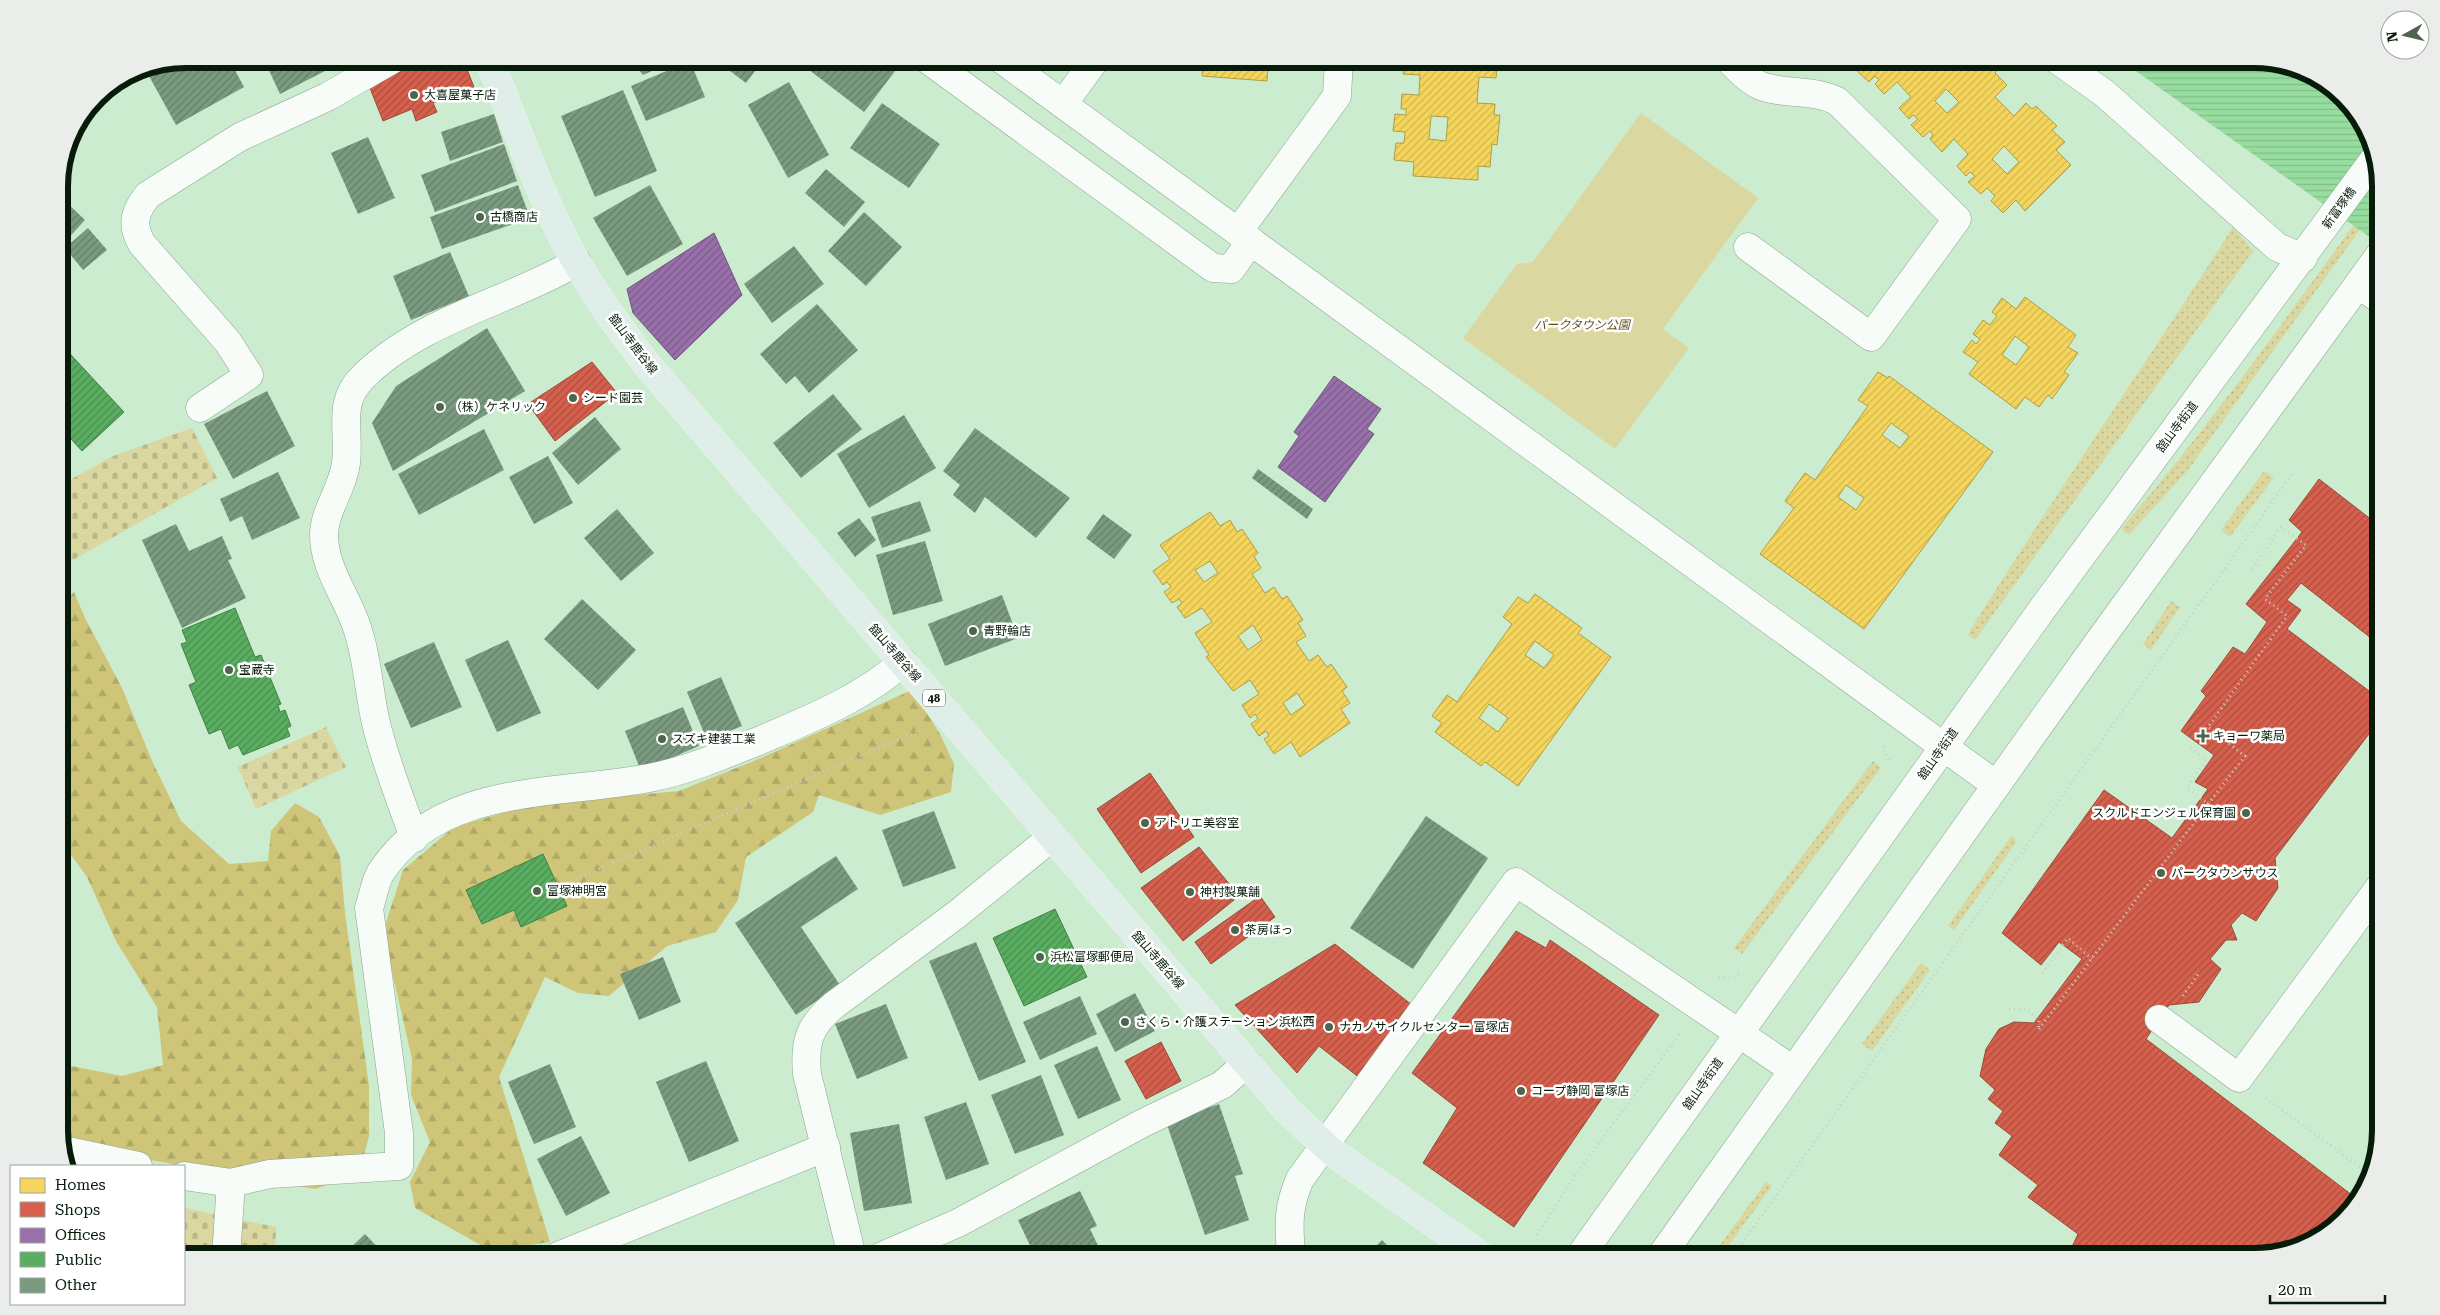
<svg xmlns="http://www.w3.org/2000/svg" width="2440" height="1315" viewBox="0 0 2440 1315" font-family="'Roboto Serif','Noto Sans JP',serif">
	<style>
		.grass { fill: url(#grass-dots) }
		.forest { fill: url(#forest-firs) }
		.cemetery { fill: url(#cemetery-stones) }
		.park { fill: #dad7a1 }
		.water { fill: url(#water-rules) }
		.homes { fill: url(#homes-hatch); stroke: #ae9e43; fill-rule: evenodd }
		.shops { fill: url(#shops-hatch); stroke: #984c39 }
		.offices { fill: url(#offices-hatch); stroke: #6d577a }
		.public { fill: url(#public-hatch); stroke: #418247 }
		.building { fill: url(#building-hatch) }
		.lines { fill: none; stroke-linecap: round; stroke-linejoin: round }
		.minor-casing { stroke: #8ca58f; stroke-width: 29 }
		.major-casing { stroke: #e8f6e9; stroke-width: 29 }
		.path { stroke: #c7d1c8; stroke-width: 3; stroke-dasharray: 1 4; stroke-linecap: butt }
		.minor { stroke: #f7fcf8; stroke-width: 28 }
		.major { stroke: #e0eeea; stroke-width: 28 }
		.poi-dot { fill: #4b654e; stroke: #fff; stroke-width: 2 }
		.labels { text-anchor: middle; stroke-width: 5; stroke-linejoin: round; paint-order: stroke }
		.shield { fill: #fff; stroke: #516053; stroke-width: 1 }
		.shield-label { font-size: 11px; font-weight: bold; fill: #061c09 }
		.poi-label { font-size: 12px; fill: #061c09; stroke: #fff; text-anchor: start }
		.street-label { font-size: 12px; fill: #061c09; stroke: #fff }
		.park-label { font-size: 12px; font-style: italic; fill: #614f23; stroke: #fff }
		.rim { fill: none; stroke: #061c09; stroke-width: 6 }
	</style>
	<defs>
		<pattern id="grass-dots" width="8" height="8" patternUnits="userSpaceOnUse" patternTransform="scale(1.25)"><rect width="8" height="8" fill="#dad7a1"/><path d="M2 2h.1M6 6h.1" fill="none" stroke="#bab889" stroke-width="1.8" stroke-linecap="round"/></pattern>
		<pattern id="forest-firs" width="22" height="20" patternUnits="userSpaceOnUse" patternTransform="scale(1.25)"><rect width="22" height="20" fill="#cec579"/><path d="M5 1l3.5 6h-7zM16 11l3.5 6h-7z" fill="#afa967"/></pattern>
		<pattern id="cemetery-stones" width="16" height="16" patternUnits="userSpaceOnUse" patternTransform="scale(1.25)"><rect width="16" height="16" fill="#dad7a1"/><path d="M2 7V4a2 2 0 0 1 4 0v3zM10 15v-3a2 2 0 0 1 4 0v3z" fill="#bab889"/></pattern>
		<pattern id="water-rules" width="6" height="5" patternUnits="userSpaceOnUse" patternTransform="scale(1.25)"><rect width="6" height="5" fill="#97dd9f"/><path d="M0 2.5h6" fill="none" stroke="#81bd88"/></pattern>
		<pattern id="homes-hatch" width="6" height="6" patternUnits="userSpaceOnUse" patternTransform="scale(1.25)"><rect width="6" height="6" fill="#f6d55c"/><path d="M-1 1l2-2M0 6l6-6M5 7l2-2" fill="none" stroke="#d1b64f"/></pattern>
		<pattern id="shops-hatch" width="6" height="6" patternUnits="userSpaceOnUse" patternTransform="scale(1.25)"><rect width="6" height="6" fill="#d6604d"/><path d="M-1 1l2-2M0 6l6-6M5 7l2-2" fill="none" stroke="#ac4e3e"/></pattern>
		<pattern id="offices-hatch" width="6" height="6" patternUnits="userSpaceOnUse" patternTransform="scale(1.25)"><rect width="6" height="6" fill="#9970ab"/><path d="M-1 1l2-2M0 6l6-6M5 7l2-2" fill="none" stroke="#7b5b89"/></pattern>
		<pattern id="public-hatch" width="6" height="6" patternUnits="userSpaceOnUse" patternTransform="scale(1.25)"><rect width="6" height="6" fill="#5aae61"/><path d="M-1 1l2-2M0 6l6-6M5 7l2-2" fill="none" stroke="#488d4e"/></pattern>
		<pattern id="building-hatch" width="6" height="6" patternUnits="userSpaceOnUse" patternTransform="scale(1.25)"><rect width="6" height="6" fill="#7b9b80"/><path d="M-1 1l2-2M0 6l6-6M5 7l2-2" fill="none" stroke="#637e67"/></pattern>
	</defs>
	<rect width="100%" height="100%" fill="#cbecce"/>
	<g class="grass">
		<path d="M2381,187V200L2188,470L2129,535L2121,529C2214,421 2297,303 2381,187Z"/>
		<path d="M2233,227L2253,251L1975,640L1968,634C2053,497 2146,364 2233,227Z"/>
		<path d="M2264,471L2274,477L2230,537L2221,530Z"/>
		<path d="M2171,601L2180,607L2151,650L2143,644Z"/>
		<path d="M1873,761L1881,768L1742,954L1734,948Z"/>
		<path d="M2011,836L2017,841L1954,930L1948,926Z"/>
		<path d="M1921,963L1930,970L1872,1051L1862,1044Z"/>
		<path d="M1766,1182L1772,1186L1721,1256H1712Z"/>
	</g>
	<g class="forest">
		<path d="M74,592L85,618L122,688L153,763L181,821L229,864L268,861L271,831L295,803L319,817L340,856L345,913L369,1086V1136L359,1175L315,1189L116,1154L59,1137V1056L71,1066L122,1076L163,1065L157,1007L116,941L87,877L59,838V608Z"/>
		<path d="M912,690L940,734L954,764L951,792L880,815L819,795L813,812L746,857L738,900L716,932L667,946L609,996L578,993L545,977L499,1077L550,1242L491,1251L415,1208L410,1182L430,1142L411,1095L412,1059L383,932L403,870L454,827L531,805L679,791L761,758Z"/>
	</g>
	<g class="cemetery">
		<path d="M192,428L217,478L59,568V486L113,456Z"/>
		<path d="M326,727L346,767L256,809L238,767Z"/>
		<path d="M184,1208L276,1227L275,1256H184Z"/>
	</g>
	<path class="park" d="M1641,113L1758,198L1663,329L1689,348L1615,449L1463,338L1517,264L1533,262Z"/>
	<path class="water" d="M2119,59H2254L2311,72L2360,115L2381,177V245Z"/>
	<g class="homes">
		<path d="M1183,59H1280L1279,68L1268,66L1267,81L1202,76L1203,62L1183,61Z"/>
		<path d="M1405,59H1504L1503,66H1497L1496,78L1479,77L1477,103L1495,104L1494,115H1500L1497,145L1492,144L1490,167L1478,166V180L1413,176L1414,162L1394,160L1396,143H1404L1405,132L1393,131L1395,114L1406,115V109H1401L1402,94L1419,95L1420,75L1403,74ZM1431,116L1448,117L1446,141L1429,139Z"/>
		<path d="M1849,59H1989L1999,69L1995,73L2007,85L1995,97L2014,116L2026,103L2032,109L2036,106L2057,126L2052,130L2065,142L2056,150L2071,165L2025,211L2016,200L2003,213L1991,201L1995,196L1987,188L1981,194L1968,182L1975,176L1970,172L1966,176L1957,166L1968,154L1954,139L1942,152L1930,139L1933,135L1930,131L1923,137L1911,125L1918,119L1913,115L1909,119L1899,108L1911,97L1897,82L1884,94L1875,84L1879,80L1875,76L1869,82L1856,70L1862,64L1858,60L1854,64ZM1946,89L1959,102L1947,113L1935,101ZM2004,146L2019,162L2007,174L1992,159Z"/>
		<path d="M2025,297L2076,335L2068,347L2078,353L2064,372L2069,375L2052,399L2048,395L2039,407L2025,397L2016,409L1969,374L1978,362L1963,352L1972,340L1976,344L1980,339L1973,334L1983,320L1990,325L1997,316L1992,312L2002,298L2016,309ZM2015,336L2029,347L2016,365L2002,355Z"/>
		<path d="M1878,372L1888,378L1889,376L1993,452L1864,629L1760,554L1794,508L1785,501L1805,473L1815,480L1868,406L1858,400ZM1891,423L1909,436L1900,448L1882,435ZM1846,485L1864,498L1856,510L1838,497Z"/>
		<path d="M1210,512L1220,526L1230,520L1237,532L1242,529L1258,553L1254,556L1261,568L1252,574L1265,593L1274,587L1282,599L1287,596L1303,620L1298,623L1306,636L1296,642L1309,661L1318,655L1327,667L1331,664L1347,687L1342,691L1350,703L1341,709L1350,723L1300,757L1291,742L1274,754L1264,739L1269,736L1266,731L1259,736L1251,724L1258,719L1255,714L1250,718L1242,705L1259,694L1250,680L1233,691L1206,657L1209,655L1195,633L1212,622L1202,608L1185,618L1177,607L1182,603L1179,599L1172,603L1164,592L1171,587L1167,582L1163,585L1153,571L1170,559L1160,545ZM1210,561L1218,573L1204,582L1195,570ZM1253,625L1262,640L1248,650L1238,636ZM1297,693L1305,705L1291,715L1283,703Z"/>
		<path d="M1535,594L1582,628L1578,633L1611,657L1518,786L1485,762L1481,766L1435,732L1442,723L1432,716L1447,695L1457,702L1512,624L1503,617L1518,597L1528,603ZM1535,641L1554,655L1544,668L1525,655ZM1489,704L1508,718L1498,732L1479,718Z"/>
	</g>
	<g class="shops">
		<path d="M430,59H463L474,87L433,103L437,112L416,121L412,109L383,121L368,83Z"/>
		<path d="M592,362L617,393L555,441L528,404Z"/>
		<path d="M2319,479L2381,527V533L2376,541L2381,545V646L2301,583L2287,600L2301,610L2287,629L2381,700V718L2275,858L2278,888L2256,921L2242,913L2231,925L2237,940H2226L2210,959L2221,969L2199,1002L2169,1005L2146,1039L2356,1198L2318,1239L2255,1256H2081L2071,1249L2078,1234L2028,1197L2038,1185L1999,1155L2012,1136L1995,1123L2003,1111L1988,1099L1995,1090L1980,1076L1986,1049L1999,1029L2014,1022L2034,1023L2082,959L2059,942L2041,965L2002,933L2104,790L2172,838L2208,789L2195,782L2214,755L2181,731L2206,696L2201,691L2233,647L2245,654L2267,622L2246,604L2302,532L2289,520Z"/>
		<path d="M1150,773L1194,837L1141,873L1097,809Z"/>
		<path d="M1199,847L1239,896L1183,941L1141,888Z"/>
		<path d="M1260,896L1275,917L1211,964L1195,942Z"/>
		<path d="M1516,931L1546,948L1550,940L1659,1015L1514,1227L1423,1163L1457,1108L1412,1073Z"/>
		<path d="M1335,944L1417,1009L1361,1079L1319,1046L1297,1073L1235,1005Z"/>
		<path d="M1161,1042L1181,1081L1146,1099L1125,1061Z"/>
	</g>
	<g class="offices">
		<path d="M714,233L742,295L675,360L633,313L627,289Z"/>
		<path d="M1334,376L1381,409L1367,429L1374,434L1325,502L1278,467L1299,436L1294,432Z"/>
	</g>
	<g class="public">
		<path d="M59,342L124,412L82,451L61,428L59,429Z"/>
		<path d="M235,608L255,657L261,655L281,704L278,705L280,712L285,710L291,726L287,728L290,736L243,755L238,745L229,749L221,729L209,734L189,685L196,682L181,644L187,642L182,630Z"/>
		<path d="M543,854L567,906L521,927L514,910L482,924L466,890Z"/>
		<path d="M1055,909L1087,977L1024,1006L993,938Z"/>
	</g>
	<g class="building">
		<path d="M185,59H229L244,87L176,125L144,67Z"/>
		<path d="M276,59H318L325,71L280,94L266,64Z"/>
		<path d="M630,59H678L643,75Z"/>
		<path d="M714,59H764L746,83Z"/>
		<path d="M803,59H879L895,71L864,112L800,63Z"/>
		<path d="M690,61L705,97L646,121L631,86Z"/>
		<path d="M789,82L829,155L788,178L748,105Z"/>
		<path d="M104,90L110,99L83,115L96,96Z"/>
		<path d="M623,90L657,171L595,197L561,116Z"/>
		<path d="M882,103L940,144L909,188L850,148Z"/>
		<path d="M494,114L503,142L450,161L441,132Z"/>
		<path d="M368,137L395,198L358,214L331,153Z"/>
		<path d="M504,144L517,181L435,212L421,175Z"/>
		<path d="M826,169L865,202L844,227L805,193Z"/>
		<path d="M518,185L530,218L442,249L430,217Z"/>
		<path d="M650,185L683,244L627,276L593,218Z"/>
		<path d="M64,200L85,220L64,243L59,238V205Z"/>
		<path d="M864,212L902,247L866,286L828,251Z"/>
		<path d="M88,228L107,250L83,270L65,248Z"/>
		<path d="M794,246L824,284L772,323L744,284Z"/>
		<path d="M450,252L469,296L411,320L393,276Z"/>
		<path d="M817,304L858,350L809,393L795,376L786,384L760,354Z"/>
		<path d="M487,328L525,391L393,471L372,423L396,386Z"/>
		<path d="M267,391L295,446L233,479L204,424Z"/>
		<path d="M833,394L862,429L801,478L773,443Z"/>
		<path d="M904,415L936,468L869,508L837,454Z"/>
		<path d="M595,417L621,449L578,485L552,453Z"/>
		<path d="M975,428L1070,498L1036,538L985,497L975,513L953,495L960,485L943,471Z"/>
		<path d="M484,429L504,470L419,515L398,474Z"/>
		<path d="M548,456L573,503L534,524L509,477Z"/>
		<path d="M1258,469L1313,509L1307,519L1252,478Z"/>
		<path d="M278,472L300,518L252,540L242,516L230,522L220,499Z"/>
		<path d="M920,501L931,531L882,548L871,517Z"/>
		<path d="M617,509L654,553L621,581L584,538Z"/>
		<path d="M1103,514L1132,535L1114,559L1086,538Z"/>
		<path d="M859,518L876,540L855,557L837,533Z"/>
		<path d="M176,524L189,551L222,536L232,559L228,560L246,598L182,628L142,540Z"/>
		<path d="M925,541L943,601L893,615L876,555Z"/>
		<path d="M1002,595L1018,638L945,666L928,624Z"/>
		<path d="M582,599L636,650L598,690L544,639Z"/>
		<path d="M508,640L541,713L497,732L465,660Z"/>
		<path d="M434,642L462,707L411,728L384,664Z"/>
		<path d="M721,677L742,726L707,740L687,692Z"/>
		<path d="M683,707L699,746L641,771L625,731Z"/>
		<path d="M934,811L956,868L903,887L882,830Z"/>
		<path d="M1426,816L1488,858L1413,969L1350,928Z"/>
		<path d="M836,856L858,889L801,927L840,985L796,1015L735,923Z"/>
		<path d="M976,942L1026,1062L979,1081L929,961Z"/>
		<path d="M663,957L681,1002L639,1020L620,974Z"/>
		<path d="M1135,993L1155,1031L1115,1052L1096,1014Z"/>
		<path d="M1080,996L1097,1034L1040,1060L1023,1022Z"/>
		<path d="M886,1004L908,1058L857,1079L835,1024Z"/>
		<path d="M1097,1046L1121,1100L1078,1119L1054,1065Z"/>
		<path d="M706,1061L739,1141L689,1162L656,1082Z"/>
		<path d="M550,1064L576,1127L534,1144L508,1082Z"/>
		<path d="M1041,1075L1064,1135L1015,1154L991,1095Z"/>
		<path d="M966,1102L989,1164L946,1180L924,1117Z"/>
		<path d="M1219,1104L1243,1174L1235,1176L1249,1220L1205,1235L1166,1122Z"/>
		<path d="M899,1124L912,1203L864,1211L850,1133Z"/>
		<path d="M581,1136L610,1193L566,1216L537,1159Z"/>
		<path d="M1080,1191L1097,1226L1090,1229L1103,1256H1035L1018,1220Z"/>
		<path d="M365,1234L386,1256H342Z"/>
		<path d="M1382,1240L1398,1256H1366Z"/>
	</g>
	<g class="lines">
		<defs>
			<g id="minor">
				<path d="M927,59L1213,268L1231,269L1251,241"/>
				<path d="M1001,59L1996,785"/>
				<path d="M1728,59C1738,69 1748,80 1761,86C1786,95 1813,89 1837,101L1957,219L1871,337L1748,247"/>
				<path d="M2056,59L2104,93L2277,247L2303,258"/>
				<path d="M1063,104L1096,59"/>
				<path d="M1238,232L1337,96L1339,59"/>
				<path d="M2359,285L2381,300"/>
				<path d="M200,408L249,375L228,342L142,244C131,225 134,212 148,195L240,137L327,97L393,59"/>
				<path d="M414,838C401,800 385,762 376,723C369,694 368,663 359,634C350,600 324,571 324,535C324,511 343,488 346,463C350,432 337,403 362,378C419,320 509,302 577,262"/>
				<path d="M2159,1019L2239,1078L2381,885"/>
				<path d="M63,1150L138,1166"/>
				<path d="M184,1176L231,1183L270,1174L399,1166V1133L369,908C373,897 375,881 381,872C441,781 562,796 654,777C691,769 726,754 761,740C810,719 863,698 903,662"/>
				<path d="M226,1256L231,1183"/>
				<path d="M558,1256L826,1147"/>
				<path d="M852,1256L807,1074C804,1042 809,1026 834,1005L956,915L1052,837"/>
				<path d="M882,1256L958,1223L1143,1123L1222,1085L1247,1063"/>
				<path d="M1291,1256C1289,1225 1287,1209 1300,1179L1516,882L1793,1070"/>
				<path d="M1580,1256L2043,608L2375,158"/>
				<path d="M1661,1256L2097,644L2381,253"/>
			</g>
			<path id="major" d="M489,59C515,123 538,191 571,253C592,291 618,326 644,361L1286,1109L1331,1151L1481,1256"/>
		</defs>
		<use href="#minor" class="minor-casing"/>
		<use href="#major" class="major-casing"/>
		<g class="path">
			<path d="M1885,746L1883,749L1890,763"/>
			<path d="M2208,804L2245,756L2208,727L2287,616L2265,599L2306,545L2281,527L2251,571"/>
			<path d="M571,881L918,731"/>
			<path d="M2042,973L2068,938L2092,959"/>
			<path d="M1719,977L1731,978L1739,974"/>
			<path d="M2183,996L2198,974"/>
			<path d="M2009,1009H2026L2039,1020V1029"/>
			<path d="M2039,1029L2208,804L2187,788L2206,760L2191,748"/>
			<path d="M2266,1098L2371,1175"/>
			<path d="M1537,1235L1570,1183L1680,1033"/>
			<path d="M1733,1256L2293,473"/>
		</g>
		<use href="#minor" class="minor"/>
		<use href="#major" class="major"/>
	</g>
	<g class="poi-dot">
		<circle cx="414" cy="95" r="5"/>
		<circle cx="480" cy="217" r="5"/>
		<circle cx="573" cy="398" r="5"/>
		<circle cx="440" cy="407" r="5"/>
		<circle cx="973" cy="631" r="5"/>
		<circle cx="229" cy="670" r="5"/>
		<path d="M2200.5 728.5h5v5h5v5h-5v5h-5v-5h-5v-5h5z"/>
		<circle cx="662" cy="739" r="5"/>
		<circle cx="2246" cy="813" r="5"/>
		<circle cx="1145" cy="823" r="5"/>
		<circle cx="2161" cy="873" r="5"/>
		<circle cx="537" cy="891" r="5"/>
		<circle cx="1190" cy="892" r="5"/>
		<circle cx="1235" cy="930" r="5"/>
		<circle cx="1040" cy="957" r="5"/>
		<circle cx="1125" cy="1022" r="5"/>
		<circle cx="1329" cy="1027" r="5"/>
		<circle cx="1521" cy="1091" r="5"/>
	</g>
	<g class="labels">
		<rect class="shield" x="923" y="689.5" width="22" height="17" rx="4"/>
		<g class="shield-label">
			<text x="934" y="702">48</text>
		</g>
		<g class="poi-label">
			<text x="424" y="99">大喜屋菓子店</text>
			<text x="490" y="221">古橋商店</text>
			<text x="583" y="402">シード園芸</text>
			<text x="450" y="411">（株）ケネリック</text>
			<text x="983" y="635">青野輪店</text>
			<text x="239" y="674">宝蔵寺</text>
			<text x="2213" y="740">キョーワ薬局</text>
			<text x="672" y="743">スズキ建装工業</text>
			<text x="2236" y="817" text-anchor="end">スクルドエンジェル保育園</text>
			<text x="1155" y="827">アトリエ美容室</text>
			<text x="2171" y="877">パークタウンサウス</text>
			<text x="547" y="895">富塚神明宮</text>
			<text x="1200" y="896">神村製菓舗</text>
			<text x="1245" y="934">茶房ほっ</text>
			<text x="1050" y="961">浜松富塚郵便局</text>
			<text x="1135" y="1026">さくら・介護ステーション浜松西</text>
			<text x="1339" y="1031">ナカノサイクルセンター 富塚店</text>
			<text x="1531" y="1095">コープ静岡 富塚店</text>
		</g>
		<g class="street-label">
			<text transform="translate(2339 208) rotate(-54)" y="4">新富塚橋</text>
			<text transform="translate(633 344) rotate(53)" y="4">舘山寺鹿谷線</text>
			<text transform="translate(2177 427) rotate(-53)" y="4">舘山寺街道</text>
			<text transform="translate(895 653) rotate(49)" y="4">舘山寺鹿谷線</text>
			<text transform="translate(1938 754) rotate(-55)" y="4">舘山寺街道</text>
			<text transform="translate(1158 960) rotate(49)" y="4">舘山寺鹿谷線</text>
			<text transform="translate(1703 1084) rotate(-55)" y="4">舘山寺街道</text>
		</g>
		<g class="park-label">
			<text x="1582" y="329">パークタウン公園</text>
		</g>
	</g>
	<path d="M0 0H2440V1315H0ZM186 68H2254A118 118 0 0 1 2372 186V1130A118 118 0 0 1 2254 1248H186A118 118 0 0 1 68 1130V186A118 118 0 0 1 186 68Z" fill="#ebedeb" fill-rule="evenodd"/>
	<path class="rim" d="M186 68H2254A118 118 0 0 1 2372 186V1130A118 118 0 0 1 2254 1248H186A118 118 0 0 1 68 1130V186A118 118 0 0 1 186 68Z"/>
	<rect x="10" y="1165" width="175" height="140" fill="#ffffff" stroke="#9ba49d"/>
	<rect x="20" y="1178" width="25" height="15" fill="#f6d55c" stroke="#9ba49d"/>
	<text x="55" y="1190" font-size="15" fill="#061c09">Homes</text>
	<rect x="20" y="1202" width="25" height="15" fill="#d6604d" stroke="#9ba49d"/>
	<text x="55" y="1215" font-size="15" fill="#061c09">Shops</text>
	<rect x="20" y="1228" width="25" height="15" fill="#9970ab" stroke="#9ba49d"/>
	<text x="55" y="1240" font-size="15" fill="#061c09">Offices</text>
	<rect x="20" y="1252" width="25" height="15" fill="#5aae61" stroke="#9ba49d"/>
	<text x="55" y="1265" font-size="15" fill="#061c09">Public</text>
	<rect x="20" y="1278" width="25" height="15" fill="#7b9b80" stroke="#9ba49d"/>
	<text x="55" y="1290" font-size="15" fill="#061c09">Other</text>
	<g transform="translate(2405 35) rotate(262)"><circle r="24" fill="#ffffff" stroke="#9ba49d"/>
	<path d="M0-4L9 19L0 12L-9 19Z" fill="#4b654e"/>
	<text y="-8" font-size="14" font-weight="bold" text-anchor="middle" fill="#061c09">N</text>
	</g>
	<path d="M2270 1295v8h115v-8" fill="none" stroke="#061c09" stroke-width="2.5"/>
	<text x="2278" y="1295" font-size="15" fill="#061c09" stroke="#ffffff" stroke-width="4" paint-order="stroke">20 m</text>
</svg>
